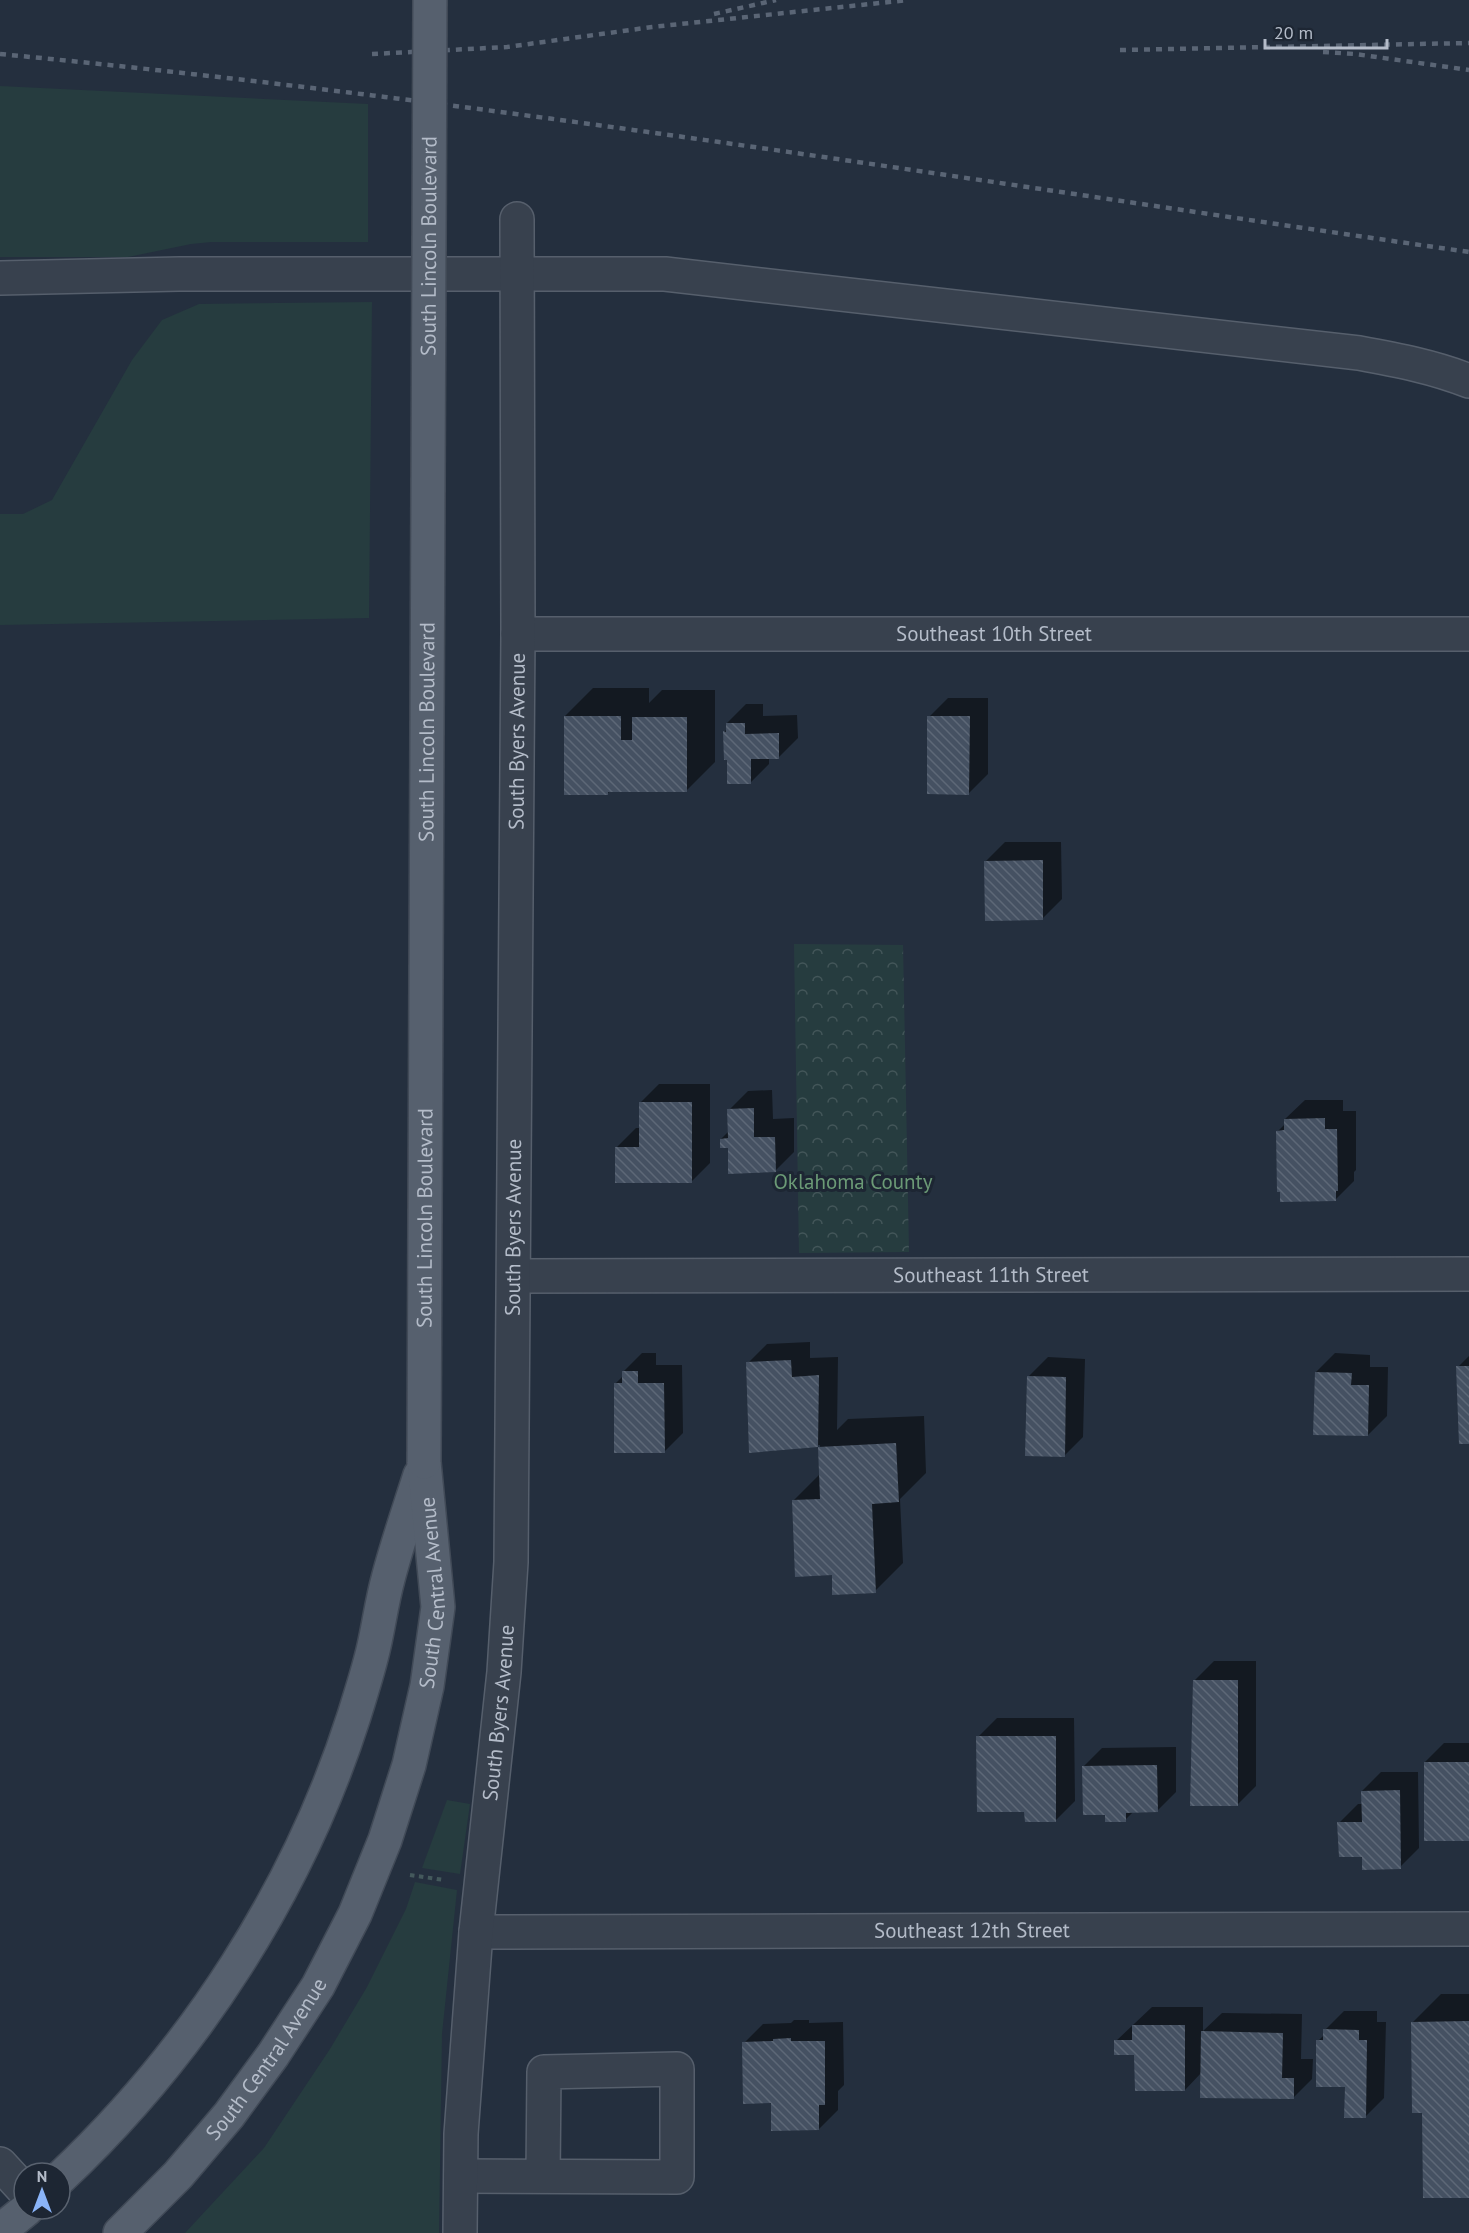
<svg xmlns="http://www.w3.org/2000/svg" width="1469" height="2233" viewBox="0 0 1469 2233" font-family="'PT Sans',sans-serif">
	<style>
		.green { fill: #263c3f }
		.park { fill: url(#park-crowns) }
		.shadow { fill: #0007 }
		.building { fill: url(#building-back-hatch) }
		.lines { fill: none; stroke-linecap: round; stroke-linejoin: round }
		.minor-casing { stroke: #565f6c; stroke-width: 36 }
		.major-casing { stroke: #414a57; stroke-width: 36 }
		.path { stroke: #44595c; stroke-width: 4; stroke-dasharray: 4.5 4.5; stroke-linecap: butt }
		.minor { stroke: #38414e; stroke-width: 33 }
		.major { stroke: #56606e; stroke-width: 33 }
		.rail { stroke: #5a6575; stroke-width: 4.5; stroke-dasharray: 6 6; stroke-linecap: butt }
		.major-bridge-casing { stroke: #414a57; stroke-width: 36; stroke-linecap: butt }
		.major-bridge { stroke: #56606e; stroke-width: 33 }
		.labels { text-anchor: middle; stroke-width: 6; stroke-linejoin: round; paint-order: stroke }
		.street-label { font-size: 21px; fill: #b4bcc9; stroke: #1d2633 }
		.park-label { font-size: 21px; fill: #6b9a76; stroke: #1d2633 }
	</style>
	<defs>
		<pattern id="park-crowns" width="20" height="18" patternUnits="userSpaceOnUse" patternTransform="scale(1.5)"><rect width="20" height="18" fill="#263c3f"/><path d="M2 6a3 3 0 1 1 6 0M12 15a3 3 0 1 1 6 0" fill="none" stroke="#435659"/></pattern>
		<pattern id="building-back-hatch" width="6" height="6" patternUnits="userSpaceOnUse" patternTransform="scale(1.5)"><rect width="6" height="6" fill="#455162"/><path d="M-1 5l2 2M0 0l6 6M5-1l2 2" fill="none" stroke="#5d6877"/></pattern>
	</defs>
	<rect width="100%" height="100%" fill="#242f3e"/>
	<g class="green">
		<path d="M0,86L368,104V242H211L191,244L128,257H0Z"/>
		<path d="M372,302L369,618L0,625V514H23L52,500L132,360L162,320L199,304Z"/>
		<path d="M447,1800L470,1804L460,1874L422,1868Z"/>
		<path d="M415,1882L457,1890L442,2034L439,2233H185L264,2148L330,2049L367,1987L406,1909Z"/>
	</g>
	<path class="park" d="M794,944L903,945L909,1252L799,1253Z"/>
	<g class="shadow">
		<path d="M593,688H649V703L662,690H715V762L687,790H611L607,794L565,716Z"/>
		<path d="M948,698H988V774L969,793L929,717Z"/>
		<path d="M746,704H763V716L797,715L798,738L779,757H769V764L750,783L728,759L724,732L727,729V723Z"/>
		<path d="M1005,842H1061L1062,899L1043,918L986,861Z"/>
		<path d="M659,1084H710V1163L691,1182L617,1147L636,1128H640V1103Z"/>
		<path d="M772,1090L773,1119L794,1118V1152L775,1171L729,1146L721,1139L729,1131V1110L748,1091Z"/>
		<path d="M1305,1100H1343V1111H1356V1170L1354,1172V1181L1335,1200L1278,1131L1285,1124V1119Z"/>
		<path d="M810,1342V1358L838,1357L837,1430L848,1419L924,1416L926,1473L900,1499L903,1563L875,1591L833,1574L793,1501L821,1473L820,1445L751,1451L748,1363L767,1344Z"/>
		<path d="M642,1353H656V1365H682L683,1433L664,1452L615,1384L623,1376V1372Z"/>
		<path d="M1335,1353L1370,1355V1367H1388L1387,1416L1368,1435L1316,1372Z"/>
		<path d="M1469,1356V1442L1458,1367Z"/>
		<path d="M1048,1357L1085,1359L1083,1437L1064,1456L1029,1376Z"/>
		<path d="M1214,1661H1256V1786L1237,1805L1195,1680Z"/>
		<path d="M997,1718H1074L1075,1801L1056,1820L1026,1810L978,1737Z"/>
		<path d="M1444,1743H1469V1840L1425,1762Z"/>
		<path d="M1176,1747V1792L1157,1811H1134L1125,1820L1106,1813L1083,1767L1102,1748Z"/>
		<path d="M1381,1772H1418L1419,1848L1400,1867L1363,1856L1339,1823L1358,1804H1363L1362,1791Z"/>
		<path d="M1441,1994H1469V2196L1424,2112L1413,2022Z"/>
		<path d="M1152,2007H1203V2031L1222,2013L1302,2014L1301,2059H1313L1312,2079L1293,2098L1202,2072L1185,2090L1116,2041Z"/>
		<path d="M1344,2011H1377V2022H1386L1384,2098L1365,2117L1318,2041L1325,2034V2030Z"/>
		<path d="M794,2020H809V2023L843,2022L844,2085L838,2091V2110L819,2129L772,2102L744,2043L763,2024L791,2023Z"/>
	</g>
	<g class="building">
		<path d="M564,716H621V740H632V717H687V792H608V795H564Z"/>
		<path d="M927,716H970L969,795L927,794Z"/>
		<path d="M726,723H745V734L779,733V759H751V784H727V760H724L723,731L726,732Z"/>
		<path d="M1043,860V920L985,921L984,861Z"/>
		<path d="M639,1102H692V1183H615V1147H639Z"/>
		<path d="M754,1108V1137H775L776,1172L728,1174V1148H720V1139L728,1138L727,1109Z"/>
		<path d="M1325,1118V1129H1337L1338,1191H1336V1201L1280,1202V1192H1277L1276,1131L1284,1130V1119Z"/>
		<path d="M791,1360L792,1377L819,1375L818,1447L896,1443L899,1502L872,1504L876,1593L832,1595V1575L795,1577L792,1500L820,1499L818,1447L749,1453L746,1362Z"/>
		<path d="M1456,1366H1469V1444H1459Z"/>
		<path d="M622,1371H638V1383H664L665,1453H614V1383H622Z"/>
		<path d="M1315,1372L1352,1373L1351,1385H1369L1368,1436L1313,1435Z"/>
		<path d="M1027,1376L1066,1377L1065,1457L1025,1456Z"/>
		<path d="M1193,1680H1238V1806H1190Z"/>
		<path d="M976,1736H1056V1822H1025L1024,1812H977Z"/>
		<rect x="1424" y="1762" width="45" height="79"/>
		<path d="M1157,1765L1158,1812L1126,1813V1822H1105V1815H1083L1082,1766Z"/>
		<path d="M1400,1790L1401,1869L1362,1870V1857H1339L1337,1822H1362L1361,1791Z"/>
		<path d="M1469,2021V2198H1423L1422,2113H1412L1411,2022Z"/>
		<path d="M1132,2025H1185V2091H1135L1134,2055H1114V2040H1132Z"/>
		<path d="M1323,2029L1359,2030V2040H1367L1366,2118H1344L1345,2087H1316V2040H1323Z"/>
		<path d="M1201,2031L1283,2033L1282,2078H1294V2099L1200,2098Z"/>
		<path d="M791,2038V2041H825V2105H819V2130L771,2131V2103L743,2104L742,2042L773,2041V2039Z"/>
	</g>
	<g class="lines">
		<defs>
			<g id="minor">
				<path d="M0,278L179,274H665L1359,353C1397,360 1434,367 1469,381"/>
				<path id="s1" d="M518,634H1469"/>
				<path id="s2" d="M514,1276L1469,1274"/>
				<path id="s3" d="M476,1932L1469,1929"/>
				<path d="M0,2164L24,2190"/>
				<path d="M461,2176L677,2177V2069L544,2072L543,2176"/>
				<path id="s4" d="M460,2233L461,2134L476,1932L504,1672L511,1562L518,634L517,219"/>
			</g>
			<g id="major">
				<path d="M60,2178C194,2052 298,1891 354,1716C361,1693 369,1669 374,1646C379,1624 382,1601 388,1579C397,1544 409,1510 420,1475"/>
				<path d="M0,2231L27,2209"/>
				<path id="s5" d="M120,2233L178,2175L229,2115L273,2055L318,1986L355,1914L385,1840L409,1765L427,1686L438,1607L424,1462"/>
			</g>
		</defs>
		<use href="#minor" class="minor-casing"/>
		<use href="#major" class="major-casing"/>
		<path class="path" d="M410,1875L444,1880"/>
		<use href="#minor" class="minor"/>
		<use href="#major" class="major"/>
		<g class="rail">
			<path d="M714,14L776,0"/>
			<path d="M1120,50L1469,43"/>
			<path d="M1323,52L1355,54L1469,70"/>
			<path d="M0,54C492,101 980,182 1469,252"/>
			<path d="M372,54L507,47L652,27L908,0"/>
		</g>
		<defs>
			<g id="major-bridge">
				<path id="s6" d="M424,1462L430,0"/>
			</g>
		</defs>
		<use href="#major-bridge" class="major-bridge-casing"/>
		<use href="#major-bridge" class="major-bridge"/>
	</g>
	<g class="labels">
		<g class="street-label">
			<text dy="7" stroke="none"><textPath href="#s6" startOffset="1216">South Lincoln Boulevard</textPath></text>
			<text dy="7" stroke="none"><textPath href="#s1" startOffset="476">Southeast 10th Street</textPath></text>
			<text dy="7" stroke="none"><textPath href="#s6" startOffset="730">South Lincoln Boulevard</textPath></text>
			<text dy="7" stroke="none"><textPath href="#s4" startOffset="1494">South Byers Avenue</textPath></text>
			<text dy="7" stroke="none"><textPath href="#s6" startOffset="244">South Lincoln Boulevard</textPath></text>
			<text dy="7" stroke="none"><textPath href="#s4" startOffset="1008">South Byers Avenue</textPath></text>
			<text dy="7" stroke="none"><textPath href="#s2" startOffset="477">Southeast 11th Street</textPath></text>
			<text dy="7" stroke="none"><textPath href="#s5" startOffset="732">South Central Avenue</textPath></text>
			<text dy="7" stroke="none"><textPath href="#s4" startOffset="522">South Byers Avenue</textPath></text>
			<text dy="7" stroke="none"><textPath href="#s3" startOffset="496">Southeast 12th Street</textPath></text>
			<text dy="7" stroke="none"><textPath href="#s5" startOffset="228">South Central Avenue</textPath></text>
		</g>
		<g class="park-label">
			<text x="853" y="1189">Oklahoma County</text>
		</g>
	</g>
	<g transform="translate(42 2191)"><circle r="28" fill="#1d2633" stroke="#59626f" stroke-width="1.5"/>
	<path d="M0-4.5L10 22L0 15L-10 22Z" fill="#8ab4f8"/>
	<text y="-9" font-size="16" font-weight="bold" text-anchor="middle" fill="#b4bcc9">N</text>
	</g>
	<path d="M1265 39v9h122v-9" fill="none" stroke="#b4bcc9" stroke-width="3"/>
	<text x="1274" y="39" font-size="18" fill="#b4bcc9" stroke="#1d2633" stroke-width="4.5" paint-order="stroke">20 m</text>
</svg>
